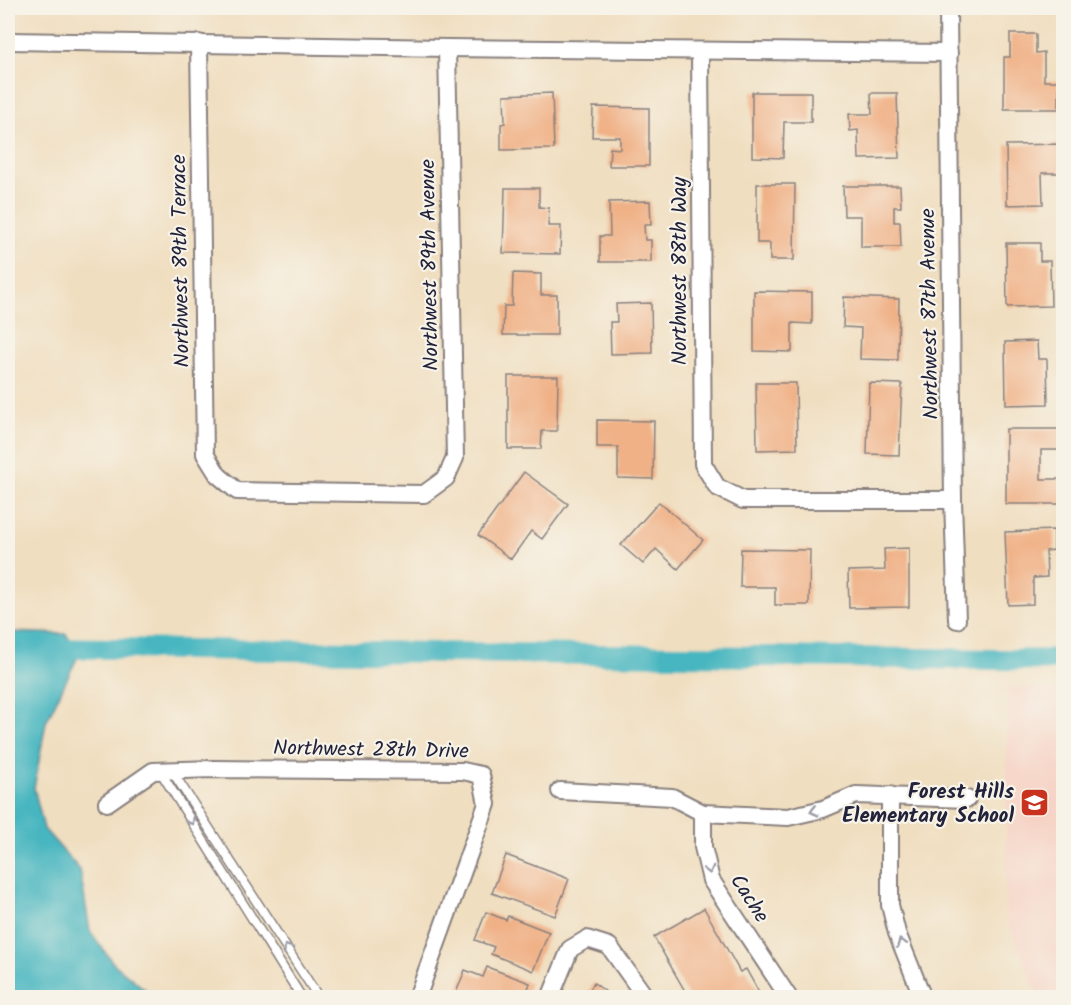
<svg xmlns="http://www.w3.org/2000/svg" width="1071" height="1005" viewBox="0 0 1071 1005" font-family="Kalam,sans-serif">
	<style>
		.built { fill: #f6d2c4 }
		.water { fill: #47b6c0; stroke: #346c7e; stroke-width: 1.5 }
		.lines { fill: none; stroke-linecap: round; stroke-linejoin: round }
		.canal { stroke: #47b6c0; stroke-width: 21 }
		.building { fill: #f0b186 }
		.service-casing { stroke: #89807e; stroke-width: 11 }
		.minor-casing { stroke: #89807e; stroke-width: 20 }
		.service { stroke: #fff; stroke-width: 8 }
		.minor { stroke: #fff; stroke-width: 16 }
		.oneway { stroke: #9c9ca7 }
		.labels { text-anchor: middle; stroke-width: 4.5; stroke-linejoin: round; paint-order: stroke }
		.street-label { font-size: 21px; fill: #22223b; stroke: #f7f3e8 }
		.poi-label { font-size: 21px; font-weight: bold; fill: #22223b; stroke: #f7f3e8; text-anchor: end }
	</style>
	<rect width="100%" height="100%" fill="#f7f3e8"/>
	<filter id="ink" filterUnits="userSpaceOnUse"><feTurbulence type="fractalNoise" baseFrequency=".0167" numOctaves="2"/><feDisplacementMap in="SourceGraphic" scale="12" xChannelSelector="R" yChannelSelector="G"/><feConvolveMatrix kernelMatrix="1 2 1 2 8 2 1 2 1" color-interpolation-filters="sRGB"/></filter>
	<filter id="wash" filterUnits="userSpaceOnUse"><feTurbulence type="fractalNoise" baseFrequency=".008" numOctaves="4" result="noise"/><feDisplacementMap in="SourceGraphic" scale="24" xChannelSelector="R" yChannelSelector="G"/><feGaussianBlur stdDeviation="1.35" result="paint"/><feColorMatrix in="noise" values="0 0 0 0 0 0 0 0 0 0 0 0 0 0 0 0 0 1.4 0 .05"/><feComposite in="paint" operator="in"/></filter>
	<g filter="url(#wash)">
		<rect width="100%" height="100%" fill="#f0dec0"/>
		<path class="built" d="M1008,688L1063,689V997H1039L1005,917Z"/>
		<path class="water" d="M8,632L66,634L79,654L46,722L34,788L44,829L80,870L90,931L113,963L154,997H8Z"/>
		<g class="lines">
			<path class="canal" d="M75,648L1044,660L1064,657"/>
		</g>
		<g id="blocks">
			<g class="building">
				<path d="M1010,34H1036V53L1044,52V81H1059V109H1004V57H1010Z"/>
				<path d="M752,92H811V122H784L783,158L752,157Z"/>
				<path d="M552,93L554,149L501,150V124L505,123L504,95Z"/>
				<path d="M871,93H897L899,158L859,159L858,130L850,131L849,114H872Z"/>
				<path d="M593,107L649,108V166H609L610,148L620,149V137H592Z"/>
				<path d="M1062,144V173H1042L1043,204L1007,205L1006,145Z"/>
				<path d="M757,184H795L794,260H770V243H757Z"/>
				<path d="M843,186H900L901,207H894V222H900L901,247H861V216H844Z"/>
				<path d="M505,188H539V207L549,208L548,226H561L560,254L503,253Z"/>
				<path d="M650,201L651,225H644L645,240H651V262H600V236H610L609,202Z"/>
				<path d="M1006,243H1040V261H1050L1051,306L1007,307Z"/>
				<path d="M513,273L541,274V295H557V335H503L504,306H512Z"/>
				<path d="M754,291L812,292V324L792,323V352L754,351Z"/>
				<path d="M844,297L899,299L898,360L860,359L861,328L843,327Z"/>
				<path d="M651,303L652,353L611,354L610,322H617L616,304Z"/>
				<path d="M1037,341L1038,359H1047L1048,404L1006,405L1005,342Z"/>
				<path d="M508,376H558L557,431H542L541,449H508Z"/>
				<path d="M756,383H796L797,449L757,450Z"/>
				<path d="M869,383L902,384L899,455L867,454Z"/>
				<path d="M597,420L654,421L653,479L618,478V447H597Z"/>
				<path d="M1006,429H1063V450H1041V479H1063V504H1006Z"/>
				<path d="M524,472L568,504L542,539L531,531L511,559L478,535Z"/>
				<path d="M659,502L703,540L678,569L656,549L643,564L621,545Z"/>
				<path d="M1054,530V550L1046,551L1047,577L1033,578V604L1008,605L1005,532Z"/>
				<path d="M909,548V607L849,608L848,571L885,570L884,549Z"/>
				<path d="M741,549L810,550L809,605H775V587H740Z"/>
				<path d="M506,855L569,879L555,916L492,893Z"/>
				<path d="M704,908L740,972L746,969L762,998H689L654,937Z"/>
				<path d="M486,912L506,920L508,916L549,932L533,971L491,954L494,947L475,940Z"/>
				<path d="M487,967L530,983L525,998H454L465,970L483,977Z"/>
				<path d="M594,983L614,998H584Z"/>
			</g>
		</g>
	</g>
	<g filter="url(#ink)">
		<use href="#blocks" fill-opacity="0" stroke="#89807e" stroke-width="1.5"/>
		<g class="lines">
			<defs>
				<g id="service">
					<path d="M160,771L302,998"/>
					<path d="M172,771L319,998"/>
				</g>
				<g id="minor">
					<path d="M948,8L953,500L957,620"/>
					<path d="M8,41L447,48L949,53"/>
					<path d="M199,43L205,454L218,475L237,491L424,494L446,478L455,458L447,48"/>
					<path d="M700,51L703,464L717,487L743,500H953"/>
					<path d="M560,791L672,797L703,813L788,817L823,809L856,795L967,799"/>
					<path d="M890,795V905L897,933L923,998"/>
					<path d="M107,803L153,771L213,769L463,771L481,775L487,804L417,998"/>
					<path d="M703,813V847L711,880L789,998"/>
					<path d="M550,998L570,949L587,939L609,946L646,998"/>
				</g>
			</defs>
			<use href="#service" class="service-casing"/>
			<use href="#minor" class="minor-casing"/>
			<use href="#service" class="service"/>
			<use href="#minor" class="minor"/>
		</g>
		<defs><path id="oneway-chevron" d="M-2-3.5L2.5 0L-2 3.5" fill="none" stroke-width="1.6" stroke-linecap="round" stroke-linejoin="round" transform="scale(1.5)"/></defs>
		<g class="oneway">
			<use href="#oneway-chevron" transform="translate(814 811) rotate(167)"/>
			<use href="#oneway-chevron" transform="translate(191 821) rotate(58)"/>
			<use href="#oneway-chevron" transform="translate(709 870) rotate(76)"/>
			<use href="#oneway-chevron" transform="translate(901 943) rotate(-112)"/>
			<use href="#oneway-chevron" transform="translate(287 948) rotate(-123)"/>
		</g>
	</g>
	<defs>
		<symbol id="school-square" viewBox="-11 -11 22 22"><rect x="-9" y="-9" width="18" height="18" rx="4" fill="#c8321e" stroke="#f7f3e8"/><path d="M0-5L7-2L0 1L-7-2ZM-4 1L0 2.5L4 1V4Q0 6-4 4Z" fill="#fff"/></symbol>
	</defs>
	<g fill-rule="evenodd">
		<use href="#school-square" x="1018" y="786" width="33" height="33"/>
	</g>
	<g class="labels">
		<g class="street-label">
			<text transform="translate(180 261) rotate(-91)" y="7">Northwest 89th Terrace</text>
			<text transform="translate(429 265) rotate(-91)" y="7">Northwest 89th Avenue</text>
			<text transform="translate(679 271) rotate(-90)" y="7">Northwest 88th Way</text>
			<text transform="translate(929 314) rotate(-91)" y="7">Northwest 87th Avenue</text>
			<text transform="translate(371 749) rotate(1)" y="7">Northwest 28th Drive</text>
			<text transform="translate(750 898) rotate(57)" y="7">Cache</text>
		</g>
		<g class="poi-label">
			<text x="1014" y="798">Forest Hills<tspan x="1014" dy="24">Elementary School</tspan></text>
		</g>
	</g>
	<rect width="1071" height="1005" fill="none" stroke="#f7f3e8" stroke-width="30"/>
</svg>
